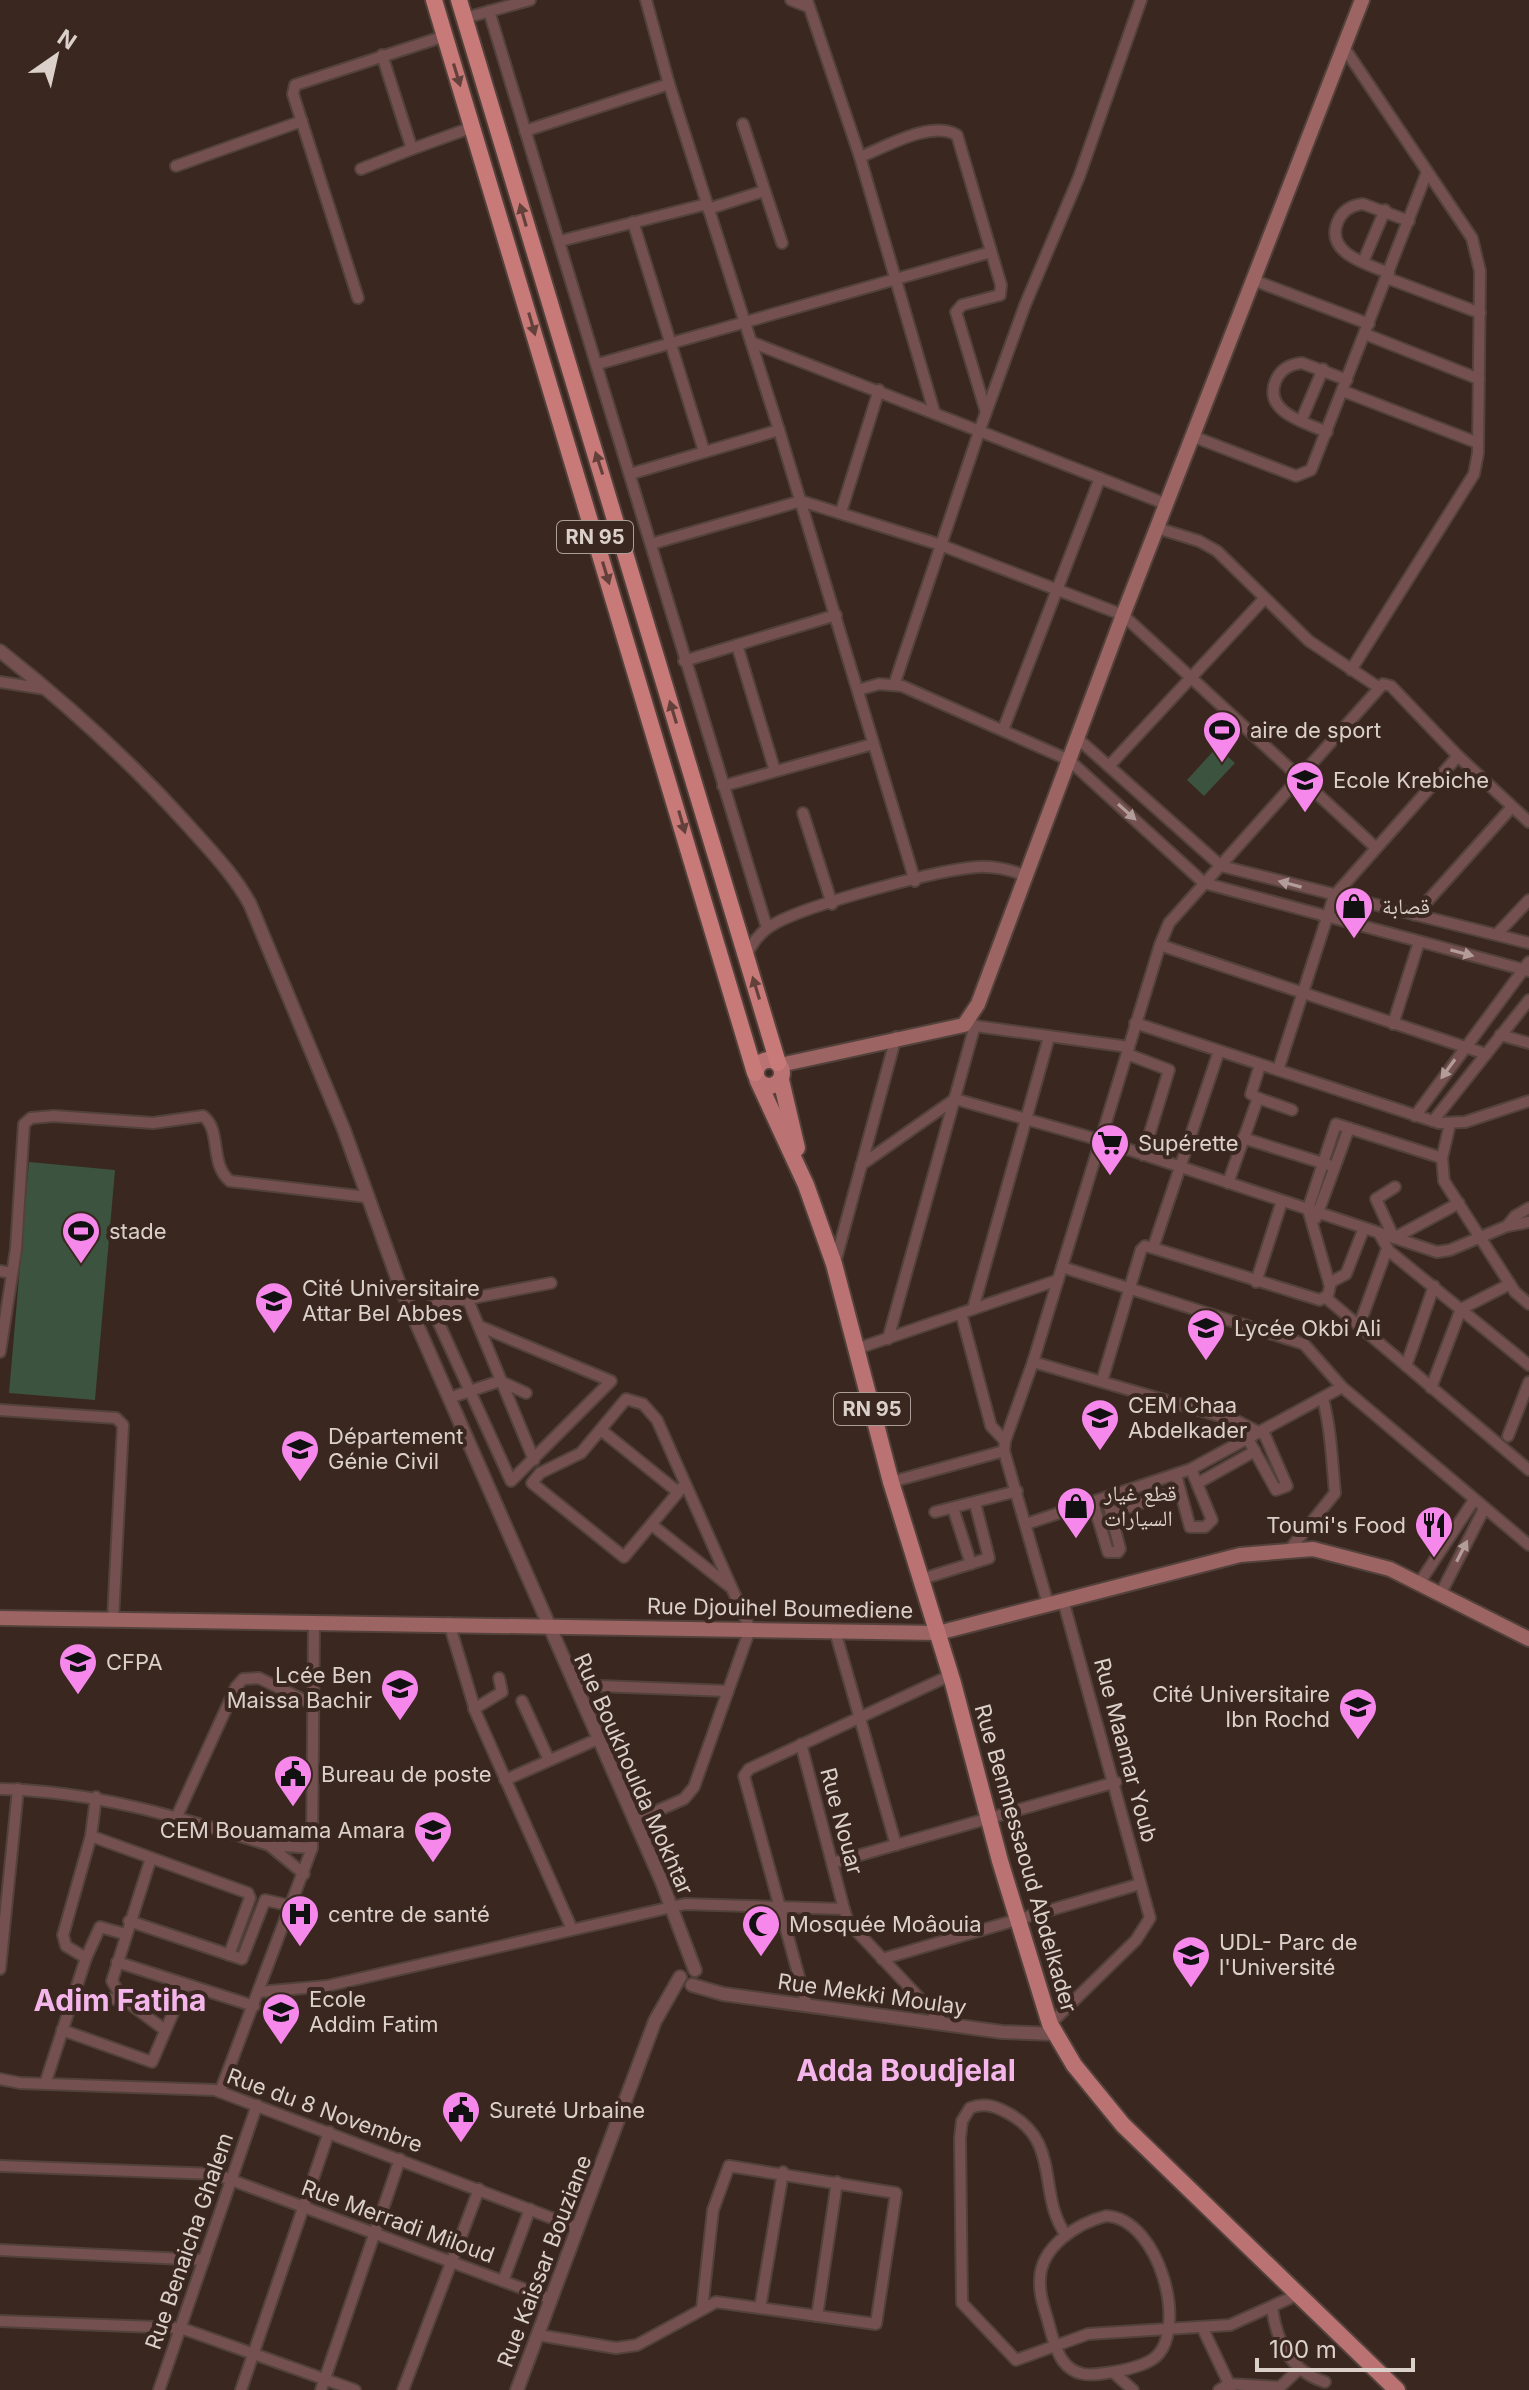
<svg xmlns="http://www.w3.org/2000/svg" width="1529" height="2390" viewBox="0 0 1529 2390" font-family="Inter,'Noto Naskh Arabic',sans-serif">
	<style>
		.pitch { fill: #3c533f }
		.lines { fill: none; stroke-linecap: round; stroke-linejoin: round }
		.minor-casing { stroke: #53423b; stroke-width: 14 }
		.tertiary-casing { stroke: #53423b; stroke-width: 16 }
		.secondary-casing { stroke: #53423b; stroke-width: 18 }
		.primary-casing { stroke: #53423b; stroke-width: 20 }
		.trunk-casing { stroke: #53423b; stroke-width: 20 }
		.minor { stroke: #745150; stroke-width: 10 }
		.tertiary { stroke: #745150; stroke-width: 12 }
		.secondary { stroke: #9c6463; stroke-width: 14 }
		.primary { stroke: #ba7372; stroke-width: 16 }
		.trunk { stroke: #c87a79; stroke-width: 16 }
		.oneway { fill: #64403b }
		.oneway2 { fill: #b29d9a }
		.labels { text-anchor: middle; stroke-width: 8; stroke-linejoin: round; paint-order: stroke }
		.shield { fill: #392720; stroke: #ab9d98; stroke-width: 2 }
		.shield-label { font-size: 20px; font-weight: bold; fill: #dcd0cb }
		.poi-label { font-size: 22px; fill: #dcd0cb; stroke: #392720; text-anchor: start }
		.street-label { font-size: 22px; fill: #dcd0cb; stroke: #392720 }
		.district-label { font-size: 30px; font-weight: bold; fill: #f4b5eb; stroke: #392720 }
	</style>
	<rect width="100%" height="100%" fill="#392720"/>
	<g class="pitch">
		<path d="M1217,747L1235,763L1204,796L1187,780Z"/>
		<path d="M29,1162L115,1170L95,1400L9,1393Z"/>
	</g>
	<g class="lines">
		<defs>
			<g id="minor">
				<path d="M646,0L669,84L779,430L915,881"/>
				<path d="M791,0L809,7"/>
				<path d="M807,0L860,157L934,411"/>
				<path d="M489,11L767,928"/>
				<path d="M465,18L530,0"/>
				<path d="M1343,46L1472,238L1480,271L1478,453L1474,474L1351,670"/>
				<path d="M382,55L412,149L473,127"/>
				<path d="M743,124L782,243"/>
				<path d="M525,131L669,84"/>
				<path d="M860,157C886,147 930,120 957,135L1001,285L1000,295L962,305L956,312L986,412"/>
				<path d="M176,166L302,121"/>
				<path d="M361,169L412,149"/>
				<path d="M708,209L764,191"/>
				<path d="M633,222L704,451"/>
				<path d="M560,241L707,204"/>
				<path d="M1363,262L1385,210"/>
				<path d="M1389,273C1367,264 1324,253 1338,221C1343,210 1352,205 1363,204L1409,221"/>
				<path d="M1387,278L1480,313"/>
				<path d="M1253,280L1369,324"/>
				<path d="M358,298L293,94L295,85L445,36"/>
				<path d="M1365,334L1479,379"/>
				<path d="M751,342L1166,504"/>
				<path d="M598,364L991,252"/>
				<path d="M1343,391L1478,443"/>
				<path d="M1301,421L1323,369"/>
				<path d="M1327,432C1306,423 1262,412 1276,380C1281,369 1290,364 1302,363L1347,380"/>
				<path d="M1192,436L1296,476L1311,470L1427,172"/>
				<path d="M630,474L779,430"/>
				<path d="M841,512L879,390"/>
				<path d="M1157,528L1199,541L1217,551L1309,641L1378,687"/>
				<path d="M651,544L801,501L938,544L1123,615L1375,847"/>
				<path d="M737,645L775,771"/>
				<path d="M684,661L836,615"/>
				<path d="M0,682L45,689"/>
				<path d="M894,685L980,429L1025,305L1079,177L1141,0"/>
				<path d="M858,690L879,684L902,686L1069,760L1204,883L1529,971"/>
				<path d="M1003,730L1100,478"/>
				<path d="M1077,738L1221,866L1529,943"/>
				<path d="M1109,766L1264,599"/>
				<path d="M723,786L873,744"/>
				<path d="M803,813L832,904"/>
				<path d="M1415,915L1512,807"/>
				<path d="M1497,934L1529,900"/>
				<path d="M1160,945L1486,1054"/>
				<path d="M746,956C752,943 761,931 774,924C807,905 940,869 978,867C995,866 1011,870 1027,876"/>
				<path d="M1135,1023L1439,1123L1465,1122L1529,1101"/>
				<path d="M1393,1024L1419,942"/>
				<path d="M968,1025L1129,1047"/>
				<path d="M1500,1035L1529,1043"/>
				<path d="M1219,1051L1153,1248L1320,1300L1328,1295L1330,1286L1308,1209L1336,1124L1442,1158"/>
				<path d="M1127,1054L1169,1070L1143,1155"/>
				<path d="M1278,1070L1334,896L1458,756"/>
				<path d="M1258,1098L1292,1110"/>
				<path d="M1415,1116L1529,962"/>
				<path d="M1433,1121L1529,1000"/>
				<path d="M1450,1124L1442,1158L1444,1181L1515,1292L1529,1304"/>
				<path d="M1243,1138L1329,1165"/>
				<path d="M861,1165L955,1099L1100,1140L1437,1252L1450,1250L1507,1226L1529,1222"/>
				<path d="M1228,1183L1258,1098L1251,1094L1260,1065"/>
				<path d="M1395,1187L1376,1199L1394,1238L1459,1203"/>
				<path d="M1316,1218L1349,1128"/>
				<path d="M1507,1226L1515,1216L1529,1208"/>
				<path d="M1379,1233L1389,1251L1529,1365"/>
				<path d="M835,1263L896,1037"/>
				<path d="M1062,1267L1304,1344L1342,1387L1529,1545"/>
				<path d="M0,1271L12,1273"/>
				<path d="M1256,1282L1282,1201"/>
				<path d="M1329,1283L1346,1274L1364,1228"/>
				<path d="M1325,1297L1529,1470"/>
				<path d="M467,1298L534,1460"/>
				<path d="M973,1309L1049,1037"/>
				<path d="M961,1313L991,1426L1005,1441"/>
				<path d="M479,1326L611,1381L511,1481L431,1306L551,1283"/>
				<path d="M1359,1326L1387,1249"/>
				<path d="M888,1339L975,1025"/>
				<path d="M856,1349L1058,1280"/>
				<path d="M0,1352L16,1249L24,1124L31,1118L54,1116L153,1123L203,1116C222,1130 209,1164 230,1181L367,1197"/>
				<path d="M1033,1362L1237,1421L1260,1433"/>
				<path d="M1406,1366L1434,1286"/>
				<path d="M1102,1381L1141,1250L1145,1246L1153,1248"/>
				<path d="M1431,1388L1461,1309L1510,1284"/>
				<path d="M449,1398L500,1381L526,1393"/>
				<path d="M0,1410L116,1418L123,1425L113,1619"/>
				<path d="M601,1430L678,1492"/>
				<path d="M1508,1436L1529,1382"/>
				<path d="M1248,1439L1276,1490L1287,1486L1263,1431"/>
				<path d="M1176,1475L1190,1527H1205L1212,1520L1191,1469"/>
				<path d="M891,1482L1004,1451"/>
				<path d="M1198,1483L1255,1451"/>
				<path d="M1093,1502L1108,1552H1118L1120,1549L1107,1498"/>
				<path d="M953,1508L971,1564"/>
				<path d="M935,1512L1017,1491"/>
				<path d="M1111,1513L1180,1490"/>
				<path d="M1026,1524L1191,1469L1342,1387"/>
				<path d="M652,1525L729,1586"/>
				<path d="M1290,1549L1335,1493C1332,1461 1331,1430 1323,1399"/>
				<path d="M922,1579L989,1558L975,1503"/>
				<path d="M1420,1582L1474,1500"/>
				<path d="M1441,1593L1484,1509"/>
				<path d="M1048,1604L1004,1451L1005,1441L1033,1362L1160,945L1169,923L1383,684L1391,686L1458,756L1529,822"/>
				<path d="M449,1623L476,1713L572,1929"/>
				<path d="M835,1631L896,1845"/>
				<path d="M574,1685L728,1691"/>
				<path d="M522,1701L549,1760"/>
				<path d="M474,1709L502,1692L499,1678"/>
				<path d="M801,1744L844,1909"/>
				<path d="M505,1780L598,1739"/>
				<path d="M0,1789C94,1791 179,1817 269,1845"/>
				<path d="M177,1816L236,1687L243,1679L259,1678L314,1705"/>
				<path d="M634,1821L684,1799L694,1787L750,1629L657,1420L643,1404L626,1399L581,1453L540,1473L532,1483L624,1557L685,1484"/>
				<path d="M91,1836L248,1893L250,1898L229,1955"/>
				<path d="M151,1858L112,1981L122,1998L165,2030"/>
				<path d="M832,1863L1116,1782"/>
				<path d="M304,1874L269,1845L312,1848"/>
				<path d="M129,1921L242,1959L265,1900L292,1906"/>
				<path d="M86,1958L100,1927L125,1934"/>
				<path d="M882,1959L1140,1884"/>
				<path d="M117,1962L254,2006"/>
				<path d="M0,1969L18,1789"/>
				<path d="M259,1992L327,1986L685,1904L844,1909L848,1922L944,2024"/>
				<path d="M72,2000L180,1997"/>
				<path d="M807,2006L744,1776L749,1769L951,1675"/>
				<path d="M1050,2024L1136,1940L1150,1918L1063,1600"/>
				<path d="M62,2030L152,2062L185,1985"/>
				<path d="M0,2079L20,2083L215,2090L578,2228"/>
				<path d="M46,2081L86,1958L66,1946L63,1935L91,1836L96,1797"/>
				<path d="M220,2092L312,1848L314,1621"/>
				<path d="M0,2166L215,2174L551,2299"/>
				<path d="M1106,2216C1160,2218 1190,2333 1153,2359C1141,2367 1120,2371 1106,2373C1089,2376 1074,2376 1063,2361C1055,2350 1051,2333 1048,2321C1044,2307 1039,2294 1040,2279C1041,2246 1078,2223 1106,2216Z"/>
				<path d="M1066,2235C1036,2193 1063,2141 1006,2112C993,2105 983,2103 970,2108L962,2121L960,2138L962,2303L1016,2360L1088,2334L1230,2325L1299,2294"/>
				<path d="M0,2250L204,2260"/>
				<path d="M503,2281L530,2209"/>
				<path d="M760,2308L783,2172"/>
				<path d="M1272,2308C1277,2342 1290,2371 1325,2382"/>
				<path d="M817,2316L837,2182"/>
				<path d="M0,2321L181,2328L355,2390"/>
				<path d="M1203,2329L1231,2388"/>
				<path d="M538,2335L616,2348L637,2345L716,2302L876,2324L896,2193L729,2166L713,2210L702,2309"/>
				<path d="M1113,2372L1133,2390"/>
				<path d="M159,2390L257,2105"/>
				<path d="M241,2390L329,2132"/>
				<path d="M321,2390L400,2159"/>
				<path d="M403,2390L479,2189"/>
				<path d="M1219,2390L1229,2384L1280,2387L1299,2369"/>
			</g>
			<g id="tertiary">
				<path d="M0,651C67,704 128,759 185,822C209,849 233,873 250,904L344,1130L400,1286L661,1880L695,1970"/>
				<path d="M692,1985L723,1994L1002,2032L1055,2034"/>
				<path d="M517,2390L655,2021L680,1977"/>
			</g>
			<g id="secondary">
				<path d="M780,1065L964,1025L978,1004L1123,615L1362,0"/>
				<path d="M0,1618L938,1633L1240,1555L1313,1549L1390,1569L1529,1639"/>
			</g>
			<g id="primary">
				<circle cx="769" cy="1073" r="13"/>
				<path d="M781,1080L797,1148"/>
				<path d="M758,1081L806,1185L834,1264L891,1482L953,1683L1000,1861L1050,2024L1074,2065L1123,2125L1397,2390"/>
			</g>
			<g id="trunk">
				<path d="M434,0L755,1073"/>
				<path d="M459,0L778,1063"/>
			</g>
		</defs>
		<use href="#minor" class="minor-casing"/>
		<use href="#tertiary" class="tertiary-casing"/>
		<use href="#secondary" class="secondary-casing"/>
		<use href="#primary" class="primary-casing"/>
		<use href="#trunk" class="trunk-casing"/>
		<use href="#minor" class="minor"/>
		<use href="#tertiary" class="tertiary"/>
		<use href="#secondary" class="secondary"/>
		<use href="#primary" class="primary"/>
		<use href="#trunk" class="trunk"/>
	</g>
	<defs><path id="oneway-solid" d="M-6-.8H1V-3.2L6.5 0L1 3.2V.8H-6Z" transform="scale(2)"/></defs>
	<g class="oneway">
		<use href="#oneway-solid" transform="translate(457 75) rotate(73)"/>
		<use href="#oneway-solid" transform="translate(523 215) rotate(-106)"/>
		<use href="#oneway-solid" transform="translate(532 324) rotate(74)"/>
		<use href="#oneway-solid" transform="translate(599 463) rotate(-108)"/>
		<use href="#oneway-solid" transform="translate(606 573) rotate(73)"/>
		<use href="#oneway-solid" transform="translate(673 712) rotate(-107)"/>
		<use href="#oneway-solid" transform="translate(682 822) rotate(74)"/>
		<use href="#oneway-solid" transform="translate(756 988) rotate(-107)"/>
	</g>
	<g class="oneway2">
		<use href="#oneway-solid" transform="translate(1127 812) rotate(42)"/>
		<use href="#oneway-solid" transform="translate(1290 884) rotate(-165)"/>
		<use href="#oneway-solid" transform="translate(1462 953) rotate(15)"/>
		<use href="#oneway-solid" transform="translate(1448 1069) rotate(126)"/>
		<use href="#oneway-solid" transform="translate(1462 1551) rotate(-63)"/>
	</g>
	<defs>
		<symbol id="stadium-pin" viewBox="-11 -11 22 30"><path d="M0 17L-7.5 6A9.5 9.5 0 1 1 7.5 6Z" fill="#f788eb" stroke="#392720"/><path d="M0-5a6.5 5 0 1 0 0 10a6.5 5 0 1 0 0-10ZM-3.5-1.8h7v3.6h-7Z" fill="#111"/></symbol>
		<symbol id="school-pin" viewBox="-11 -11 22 30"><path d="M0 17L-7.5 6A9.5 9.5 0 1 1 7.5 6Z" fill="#f788eb" stroke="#392720"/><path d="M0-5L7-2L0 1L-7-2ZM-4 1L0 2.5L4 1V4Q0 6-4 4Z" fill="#111"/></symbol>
		<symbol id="shop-pin" viewBox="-11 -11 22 30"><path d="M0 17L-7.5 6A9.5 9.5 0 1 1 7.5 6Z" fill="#f788eb" stroke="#392720"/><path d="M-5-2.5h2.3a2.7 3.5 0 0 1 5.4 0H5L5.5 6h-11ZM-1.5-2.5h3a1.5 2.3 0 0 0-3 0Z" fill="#111"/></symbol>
		<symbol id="supermarket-pin" viewBox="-11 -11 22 30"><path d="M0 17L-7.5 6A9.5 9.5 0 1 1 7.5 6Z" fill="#f788eb" stroke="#392720"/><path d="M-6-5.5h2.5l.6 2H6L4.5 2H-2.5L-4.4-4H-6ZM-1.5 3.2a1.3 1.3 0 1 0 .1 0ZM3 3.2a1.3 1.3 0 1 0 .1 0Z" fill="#111"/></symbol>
		<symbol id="university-pin" viewBox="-11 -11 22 30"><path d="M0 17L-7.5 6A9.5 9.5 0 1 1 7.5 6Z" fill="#f788eb" stroke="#392720"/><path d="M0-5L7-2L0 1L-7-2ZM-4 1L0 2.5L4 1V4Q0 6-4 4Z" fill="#111"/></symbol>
		<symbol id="restaurant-pin" viewBox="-11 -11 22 30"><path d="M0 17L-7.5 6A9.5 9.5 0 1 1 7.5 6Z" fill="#f788eb" stroke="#392720"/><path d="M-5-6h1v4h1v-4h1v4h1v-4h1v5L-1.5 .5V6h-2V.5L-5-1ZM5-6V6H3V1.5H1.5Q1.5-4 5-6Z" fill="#111"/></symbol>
		<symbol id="civic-pin" viewBox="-11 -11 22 30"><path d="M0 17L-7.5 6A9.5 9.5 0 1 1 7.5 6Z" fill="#f788eb" stroke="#392720"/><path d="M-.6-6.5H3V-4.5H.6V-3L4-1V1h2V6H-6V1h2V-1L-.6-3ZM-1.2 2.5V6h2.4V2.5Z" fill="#111"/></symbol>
		<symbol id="hospital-pin" viewBox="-11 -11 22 30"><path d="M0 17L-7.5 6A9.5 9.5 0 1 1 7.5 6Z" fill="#f788eb" stroke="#392720"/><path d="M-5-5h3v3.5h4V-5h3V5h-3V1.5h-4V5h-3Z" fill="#111"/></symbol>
		<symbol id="mosque-pin" viewBox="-11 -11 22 30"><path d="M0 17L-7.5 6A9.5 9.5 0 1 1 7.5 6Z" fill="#f788eb" stroke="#392720"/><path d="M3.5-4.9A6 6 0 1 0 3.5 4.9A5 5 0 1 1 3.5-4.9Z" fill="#111"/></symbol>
	</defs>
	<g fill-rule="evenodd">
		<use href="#stadium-pin" x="1200" y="708" width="44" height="60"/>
		<use href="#school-pin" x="1283" y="758" width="44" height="60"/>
		<use href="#shop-pin" x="1332" y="884" width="44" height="60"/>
		<use href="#supermarket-pin" x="1088" y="1121" width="44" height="60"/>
		<use href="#stadium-pin" x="59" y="1209" width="44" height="60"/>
		<use href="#university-pin" x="252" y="1279" width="44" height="60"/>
		<use href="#university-pin" x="1184" y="1306" width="44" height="60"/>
		<use href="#university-pin" x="1078" y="1396" width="44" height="60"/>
		<use href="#university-pin" x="278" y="1427" width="44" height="60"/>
		<use href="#shop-pin" x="1054" y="1484" width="44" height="60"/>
		<use href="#restaurant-pin" x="1412" y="1503" width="44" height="60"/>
		<use href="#university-pin" x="56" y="1640" width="44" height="60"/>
		<use href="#school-pin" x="378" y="1666" width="44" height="60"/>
		<use href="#university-pin" x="1336" y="1685" width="44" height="60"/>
		<use href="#civic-pin" x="271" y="1752" width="44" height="60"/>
		<use href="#school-pin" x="411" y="1808" width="44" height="60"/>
		<use href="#hospital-pin" x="278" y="1892" width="44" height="60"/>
		<use href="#mosque-pin" x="739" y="1902" width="44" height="60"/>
		<use href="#university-pin" x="1169" y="1933" width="44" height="60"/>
		<use href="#school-pin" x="259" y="1990" width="44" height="60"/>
		<use href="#civic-pin" x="439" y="2088" width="44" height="60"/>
	</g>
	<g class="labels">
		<g class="shield">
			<rect x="557" y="521" width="76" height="32" rx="6"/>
			<rect x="834" y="1393" width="76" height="32" rx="6"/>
		</g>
		<g class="shield-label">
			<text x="595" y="544">RN 95</text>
			<text x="872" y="1416">RN 95</text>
		</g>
		<g class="poi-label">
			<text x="1250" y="738">aire de sport</text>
			<text x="1333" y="788">Ecole Krebiche</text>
			<text x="1382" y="914">قصابة</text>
			<text x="1138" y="1151">Supérette</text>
			<text x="109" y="1239">stade</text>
			<text x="302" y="1296">Cité Universitaire<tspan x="302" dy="25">Attar Bel Abbes</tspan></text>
			<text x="1234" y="1336">Lycée Okbi Ali</text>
			<text x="1128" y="1413">CEM Chaa<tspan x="1128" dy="25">Abdelkader</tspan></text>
			<text x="328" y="1444">Département<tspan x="328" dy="25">Génie Civil</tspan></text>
			<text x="1104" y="1501">قطع غيار<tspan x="1104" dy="25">السيارات</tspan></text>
			<text x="1406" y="1533" text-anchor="end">Toumi's Food</text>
			<text x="106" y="1670">CFPA</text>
			<text x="372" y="1683" text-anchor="end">Lcée Ben<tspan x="372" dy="25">Maissa Bachir</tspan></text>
			<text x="1330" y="1702" text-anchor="end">Cité Universitaire<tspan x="1330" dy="25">Ibn Rochd</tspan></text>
			<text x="321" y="1782">Bureau de poste</text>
			<text x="405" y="1838" text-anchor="end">CEM Bouamama Amara</text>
			<text x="328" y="1922">centre de santé</text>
			<text x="789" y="1932">Mosquée Moâouia</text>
			<text x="1219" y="1950">UDL- Parc de<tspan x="1219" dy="25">l'Université</tspan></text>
			<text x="309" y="2007">Ecole<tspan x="309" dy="25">Addim Fatim</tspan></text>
			<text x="489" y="2118">Sureté Urbaine</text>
		</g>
		<g class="street-label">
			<text transform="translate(780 1608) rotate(1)" y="8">Rue Djouihel Boumediene</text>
			<text transform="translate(1126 1750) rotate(75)" y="8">Rue Maamar Youb</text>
			<text transform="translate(634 1774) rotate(66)" y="8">Rue Boukhoulda Mokhtar</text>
			<text transform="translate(842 1821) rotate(75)" y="8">Rue Nouar</text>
			<text transform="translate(1026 1858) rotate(74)" y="8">Rue Benmessaoud Abdelkader</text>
			<text transform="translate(872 1994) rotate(8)" y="8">Rue Mekki Moulay</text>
			<text transform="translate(325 2110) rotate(20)" y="8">Rue du 8 Novembre</text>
			<text transform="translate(398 2221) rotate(20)" y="8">Rue Merradi Miloud</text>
			<text transform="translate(189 2241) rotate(-71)" y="8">Rue Benaicha Ghalem</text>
			<text transform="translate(544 2261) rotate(-69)" y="8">Rue Kaissar Bouziane</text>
		</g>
		<g class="district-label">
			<text x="120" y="2011">Adim Fatiha</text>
			<text x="906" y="2081">Adda Boudjelal</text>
		</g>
	</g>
	<g transform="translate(56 56) rotate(34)" stroke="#392720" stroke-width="6" paint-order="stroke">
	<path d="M0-6L14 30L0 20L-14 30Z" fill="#dcd0cb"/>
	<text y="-12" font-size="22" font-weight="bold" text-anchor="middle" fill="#dcd0cb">N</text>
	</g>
	<path d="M1257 2358v12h156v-12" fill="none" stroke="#dcd0cb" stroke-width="4"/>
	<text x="1269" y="2358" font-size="24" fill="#dcd0cb" stroke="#392720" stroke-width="6" paint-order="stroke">100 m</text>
</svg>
